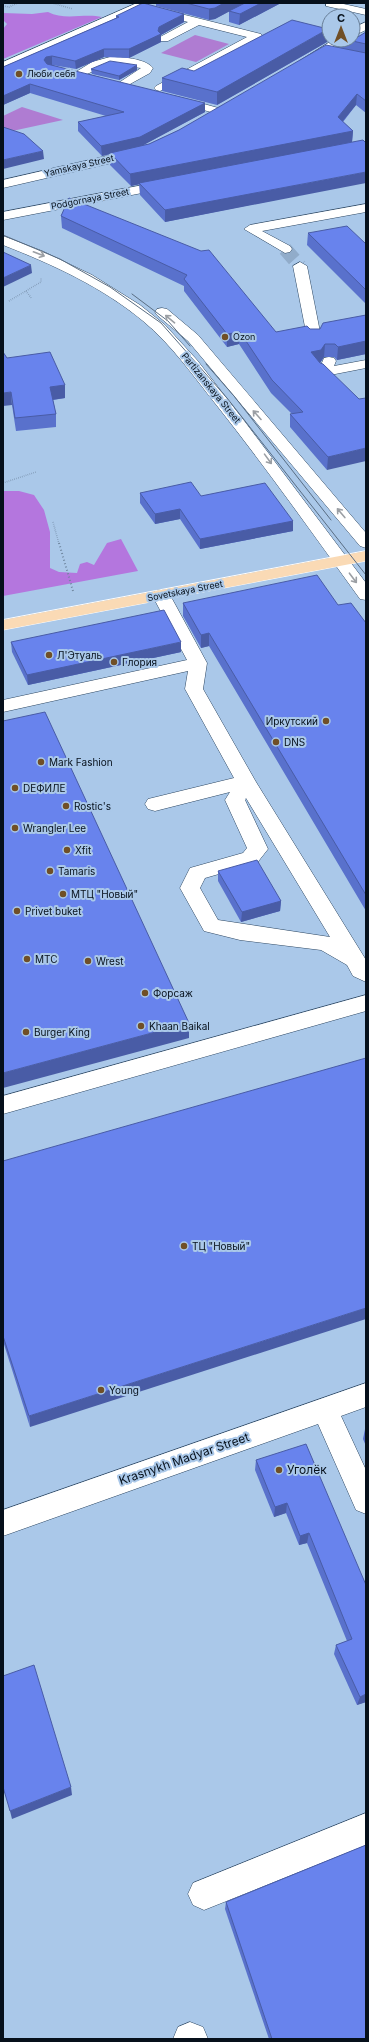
<svg xmlns="http://www.w3.org/2000/svg" width="369" height="2042" viewBox="0 0 369 2042" font-family="Inter,sans-serif">
	<style>
		.green { fill: #af7cd2 }
		.forest { fill: #b476de }
		.lines { fill: none; stroke-linecap: round; stroke-linejoin: round }
		.minor-tunnel { stroke: #91acca; stroke-width: 14; stroke-dasharray: 14 8; stroke-linecap: butt }
		.minor-casing { stroke: #2d4762; stroke-width: 1 }
		.major-casing { stroke: #fff; stroke-width: 1 }
		.path-far1 { stroke: #6f869f; stroke-width: 1.5; stroke-dasharray: 0.5 1.5; stroke-linecap: butt }
		.path { stroke: #6f869f; stroke-width: 2; stroke-dasharray: 1 2.5; stroke-linecap: butt }
		.minor { fill: #fff; fill-rule: evenodd }
		.major { fill: #fadab5; fill-rule: evenodd }
		.tram { stroke: #596d83; stroke-width: 1 }
		.wall { fill: #5971cc }
		.shaded-wall { fill: #495ca6 }
		.building { fill: #6883ed; stroke: #495ca6 }
		.oneway { stroke: #9b9fa4 }
		.poi-dot { fill: #704f26; stroke: #aac8e9; stroke-width: 1.5 }
		.labels { text-anchor: middle; stroke-width: 4; stroke-linejoin: round; paint-order: stroke }
		.far-poi-label { font-size: 9px; fill: #06101b; stroke: #aac8e9; text-anchor: start }
		.far-street-label { font-size: 9px; fill: #06101b; stroke: #aac8e9 }
		.poi-label { font-size: 10px; fill: #06101b; stroke: #aac8e9; text-anchor: start }
		.near-street-label { font-size: 12px; fill: #06101b; stroke: #aac8e9 }
		.near-poi-label { font-size: 12px; fill: #06101b; stroke: #aac8e9; text-anchor: start }
	</style>
	<rect width="100%" height="100%" fill="#aac8e9"/>
	<g class="green">
		<path d="M195,35L229,44L196,62L161,53Z"/>
		<path d="M22,107L63,120L3,133V116Z"/>
	</g>
	<g class="forest">
		<path d="M48,12C65,21 84,13 102,17L3,59V29L7,24L3,20V13L32,14Z"/>
		<path d="M3,491H19L34,495L44,510L50,532V568L59,572L77,573L80,564L87,562L94,565L107,543L121,539L138,571L3,596Z"/>
	</g>
	<g class="lines">
		<path class="minor-tunnel" d="M285,249L300,266"/>
		<defs>
			<g id="minor">
				<path d="M137,3L261,34L262,36L160,91L156,90L154,88L156,86L247,37L199,25L168,41H160L159,39L160,37L188,22L138,9L3,69V62Z"/>
				<path d="M326,3H339L366,9V15L326,6Z"/>
				<path d="M366,22V30L353,36V28Z"/>
				<path d="M333,40H346L309,63H301L300,61Z"/>
				<path d="M110,57C121,57 145,58 153,68L150,73L121,89L115,86L117,84L141,68L110,64L87,74L105,79L107,81L101,84L73,77L71,75L92,62Z"/>
				<path d="M175,96L222,109L224,111L218,114L171,101L169,99L171,97Z"/>
				<path d="M138,149L142,150L144,153L142,156L3,188V180Z"/>
				<path d="M169,180L173,181L175,184L173,187L3,220V212Z"/>
				<path d="M366,204V212L262,231L290,246L292,249L290,252L285,253L244,229L250,225Z"/>
				<path d="M3,236L42,251L92,275L140,305L165,325L197,360L245,422L366,583V600L360,599C313,534 267,469 218,407C194,377 172,345 143,321C102,287 52,264 3,245Z"/>
				<path d="M300,262L307,266L321,337L319,340H309L307,337L293,266Z"/>
				<path d="M162,308L167,309L198,335L366,533V548L360,546L188,341L157,315L155,312L157,309Z"/>
				<path d="M329,357L334,358L336,361L334,366L366,360V368L325,376L320,375L318,372L324,358Z"/>
				<path d="M161,590L167,591L170,595L207,663L203,689L256,782L366,960V982L353,976L347,965L321,950L240,940L204,931L180,888L190,868L243,853L247,848L225,800L230,792L155,811L148,809L145,804L148,799L234,778L185,689L188,671L3,712V700L187,660L152,595L155,591ZM246,798L330,937L218,920L200,888L205,878L257,863L268,849L245,800Z"/>
				<path d="M366,995V1011L3,1114V1096Z"/>
				<path d="M366,1383V1407L341,1416L366,1470V1514L356,1510L318,1424L3,1536V1510Z"/>
				<path d="M366,1813V1845L204,1910L193,1905L188,1894L193,1883Z"/>
				<path d="M190,2022L203,2027L208,2039H173L178,2027Z"/>
			</g>
			<path id="major" d="M366,551V561L3,630V620Z"/>
		</defs>
		<use href="#minor" class="minor-casing"/>
		<use href="#major" class="major-casing"/>
		<g class="path-far1">
			<path d="M52,3L73,9"/>
			<path d="M3,6L9,7L18,3"/>
			<path d="M26,291L32,299"/>
			<path d="M9,301L41,282V278"/>
			<path d="M3,483L36,472"/>
			<path d="M53,522L59,544"/>
		</g>
		<path class="path" d="M59,543L73,591"/>
		<use href="#minor" class="minor"/>
		<use href="#major" class="major"/>
		<g class="tram">
			<path d="M3,235L60,259L110,287L161,323L227,398L366,575"/>
			<path d="M132,294L168,321L190,346"/>
			<path d="M206,364L234,396L331,520"/>
		</g>
	</g>
	<g class="wall">
		<path d="M156,3H281L239,25L229,22V11L237,7L215,19L209,20L156,6Z"/>
		<path d="M116,16L184,22L161,35V42L129,58L104,57L76,69L52,65L205,112L143,145L149,144L179,130L337,47V40H353L366,32V113L356,105L343,122L353,131L352,142L280,199L165,222L140,195L139,184L131,186L110,165V154L102,156L78,131V122L106,116L30,93L3,105V67L116,18Z"/>
		<path d="M327,42L217,105L162,91V78Z"/>
		<path d="M91,69L137,70L119,80L92,74Z"/>
		<path d="M69,198L276,332L310,329H320L366,315V354L337,360L334,357H324L320,363H319L359,399L327,470L290,427V414H292L271,393L239,344L227,347L184,291V286L62,228L61,216Z"/>
		<path d="M308,233L366,244V304L307,245Z"/>
		<path d="M7,358L65,385V398L53,400L56,414V427L16,431L12,405Z"/>
		<path d="M140,493L201,496L293,521V531L200,549L180,519L155,524L140,503Z"/>
		<path d="M183,603L338,605L366,623V911L209,646L201,648L183,616Z"/>
		<path d="M11,642L181,652L28,685L12,652Z"/>
		<path d="M218,871L281,901L280,911L241,922L218,881Z"/>
		<path d="M3,1161L30,1427L3,1341Z"/>
		<path d="M366,1428V1446L363,1439L365,1429Z"/>
		<path d="M256,1460L366,1585V1702L357,1705L334,1654L336,1645L347,1641L307,1543L299,1545L286,1513L274,1517L255,1470Z"/>
		<path d="M226,1902L366,2039H269L225,1909Z"/>
	</g>
	<g class="shaded-wall">
		<path d="M224,3H245L215,19L209,20V9Z"/>
		<path d="M261,3H281L239,25L240,14Z"/>
		<path d="M184,14V22L161,35V42L129,58V49L158,31L159,27Z"/>
		<path d="M328,29L327,42L217,105V92Z"/>
		<path d="M104,49V57L76,69L75,61Z"/>
		<path d="M52,56V65L47,66L44,60L46,57Z"/>
		<path d="M137,65V70L119,80V76Z"/>
		<path d="M30,84V93L3,105V96Z"/>
		<path d="M357,94L356,105L337,128L338,117Z"/>
		<path d="M205,103V112L140,147L102,156L101,146Z"/>
		<path d="M353,131L352,142L131,186L130,174Z"/>
		<path d="M43,151L44,159L3,169V160Z"/>
		<path d="M366,172V183L165,222V210Z"/>
		<path d="M31,265L32,273L3,287V278Z"/>
		<path d="M240,332L239,344L227,347V334Z"/>
		<path d="M366,341V354L337,360L338,347Z"/>
		<path d="M325,344L324,357L320,363L310,365L311,352Z"/>
		<path d="M65,385V398L51,400L50,387Z"/>
		<path d="M11,392L12,405L3,406V393Z"/>
		<path d="M366,448V461L327,470L328,457Z"/>
		<path d="M180,509V519L155,524V514Z"/>
		<path d="M293,521V531L200,549V539Z"/>
		<path d="M209,633V646L201,648V635Z"/>
		<path d="M181,642V652L28,685L27,675Z"/>
		<path d="M281,901L280,911L241,922L242,912Z"/>
		<path d="M189,1023V1038L3,1088V1073Z"/>
		<path d="M366,1308V1319L30,1427L29,1416Z"/>
		<path d="M287,1503L286,1513L274,1517L275,1507Z"/>
		<path d="M309,1533L307,1543L299,1545L300,1536Z"/>
		<path d="M366,1694V1702L357,1705L360,1697Z"/>
		<path d="M71,1787L72,1795L12,1819L10,1811Z"/>
	</g>
	<g class="building">
		<path d="M143,3L184,14L159,27L158,31L161,34L129,49H104L75,61L52,56L46,57L44,60L47,64L205,103L140,137L101,146L78,122L124,112L30,84L3,96V67L119,17L116,16Z"/>
		<path d="M186,3H224L215,8L209,9Z"/>
		<path d="M245,3H261L240,14L229,11Z"/>
		<path d="M292,20L328,29L217,92L162,78L182,68L194,71Z"/>
		<path d="M366,32V44L348,40H353V37L356,38Z"/>
		<path d="M326,45L366,53V101L357,94L338,117L353,131L130,174L110,153L149,144L179,130Z"/>
		<path d="M110,61L137,65L119,76L91,69Z"/>
		<path d="M3,127L24,134L43,151L3,160Z"/>
		<path d="M363,140L366,143V172L165,210L139,183Z"/>
		<path d="M69,198L201,251L209,250L276,332L307,326L310,329H320L323,323L366,315V341L338,347L335,344H325L321,350L311,352L320,363L323,364L359,399L366,398V448L328,457L290,414L303,412L272,380L240,332L227,334L184,279L187,275L61,216Z"/>
		<path d="M347,226L366,244V290L308,233Z"/>
		<path d="M3,252L31,265L3,278Z"/>
		<path d="M3,352L7,358L50,352L65,385L50,387L56,414L15,418L11,392L3,393Z"/>
		<path d="M191,482L201,496L265,483L293,521L200,539L180,509L155,514L140,493Z"/>
		<path d="M317,575L338,605L351,603L366,623V895L209,633L201,635L183,603Z"/>
		<path d="M164,610L181,642L27,675L11,642Z"/>
		<path d="M45,712L189,1023L3,1073V721Z"/>
		<path d="M257,860L281,901L242,912L218,871Z"/>
		<path d="M366,1058V1308L29,1416L3,1336V1161Z"/>
		<path d="M306,1444L366,1585V1694L360,1697L336,1645L352,1639L309,1533L300,1536L287,1503L275,1507L256,1460Z"/>
		<path d="M34,1665L71,1787L10,1811L3,1787V1676Z"/>
		<path d="M366,1845V2039H272L226,1902Z"/>
	</g>
	<defs><path id="oneway-shaft" d="M-6 0H5M1.5-3L5.5 0L1.5 3" fill="none" stroke-width="1.6" stroke-linecap="round" stroke-linejoin="round"/></defs>
	<g class="oneway">
		<use href="#oneway-shaft" transform="translate(39 254) rotate(21)"/>
		<use href="#oneway-shaft" transform="translate(170 319) rotate(-140)"/>
		<use href="#oneway-shaft" transform="translate(257 415) rotate(-132)"/>
		<use href="#oneway-shaft" transform="translate(268 459) rotate(54)"/>
		<use href="#oneway-shaft" transform="translate(341 513) rotate(-130)"/>
		<use href="#oneway-shaft" transform="translate(353 578) rotate(53)"/>
	</g>
	<g class="poi-dot">
		<circle cx="19" cy="74" r="4"/>
		<circle cx="225" cy="337" r="4"/>
		<circle cx="49" cy="655" r="4"/>
		<circle cx="114" cy="662" r="4"/>
		<circle cx="326" cy="721" r="4"/>
		<circle cx="276" cy="742" r="4"/>
		<circle cx="41" cy="762" r="4"/>
		<circle cx="15" cy="788" r="4"/>
		<circle cx="66" cy="806" r="4"/>
		<circle cx="15" cy="828" r="4"/>
		<circle cx="67" cy="850" r="4"/>
		<circle cx="50" cy="871" r="4"/>
		<circle cx="63" cy="894" r="4"/>
		<circle cx="17" cy="911" r="4"/>
		<circle cx="27" cy="959" r="4"/>
		<circle cx="88" cy="961" r="4"/>
		<circle cx="145" cy="993" r="4"/>
		<circle cx="141" cy="1026" r="4"/>
		<circle cx="26" cy="1032" r="4"/>
		<circle cx="184" cy="1246" r="4"/>
		<circle cx="101" cy="1390" r="4"/>
		<circle cx="279" cy="1470" r="4"/>
	</g>
	<g class="labels">
		<g class="far-poi-label">
			<text x="27" y="77">Люби себя</text>
			<text x="233" y="340">Ozon</text>
		</g>
		<g class="far-street-label">
			<text transform="translate(79 166) rotate(-13)" y="3">Yamskaya Street</text>
			<text transform="translate(90 199) rotate(-11)" y="3">Podgornaya Street</text>
			<text transform="translate(211 388) rotate(51)" y="3">Partizanskaya Street</text>
			<text transform="translate(185 591) rotate(-11)" y="3">Sovetskaya Street</text>
		</g>
		<g class="poi-label">
			<text x="57" y="659">Л'Этуаль</text>
			<text x="122" y="666">Глория</text>
			<text x="318" y="725" text-anchor="end">Иркутский</text>
			<text x="284" y="746">DNS</text>
			<text x="49" y="766">Mark Fashion</text>
			<text x="23" y="792">DЕФИЛЕ</text>
			<text x="74" y="810">Rostic's</text>
			<text x="23" y="832">Wrangler Lee</text>
			<text x="75" y="854">Xfit</text>
			<text x="58" y="875">Tamaris</text>
			<text x="71" y="898">МТЦ "Новый"</text>
			<text x="25" y="915">Privet buket</text>
			<text x="35" y="963">МТС</text>
			<text x="96" y="965">Wrest</text>
			<text x="153" y="997">Форсаж</text>
			<text x="149" y="1030">Khaan Baikal</text>
			<text x="34" y="1036">Burger King</text>
			<text x="192" y="1250">ТЦ "Новый"</text>
			<text x="109" y="1394">Young</text>
		</g>
		<g class="near-street-label">
			<text transform="translate(184 1459) rotate(-19)" y="4">Krasnykh Madyar Street</text>
		</g>
		<g class="near-poi-label">
			<text x="287" y="1474">Уголёк</text>
		</g>
	</g>
	<rect width="369" height="2042" fill="none" stroke="#06101b" stroke-width="8"/>
	<g transform="translate(341 28)"><circle r="19" fill="#aac8e9" stroke="#687e97"/>
	<path d="M0-3L7 15L0 10L-7 15Z" fill="#704f26"/>
	<text y="-6" font-size="11" font-weight="bold" text-anchor="middle" fill="#06101b">С</text>
	</g>
</svg>
